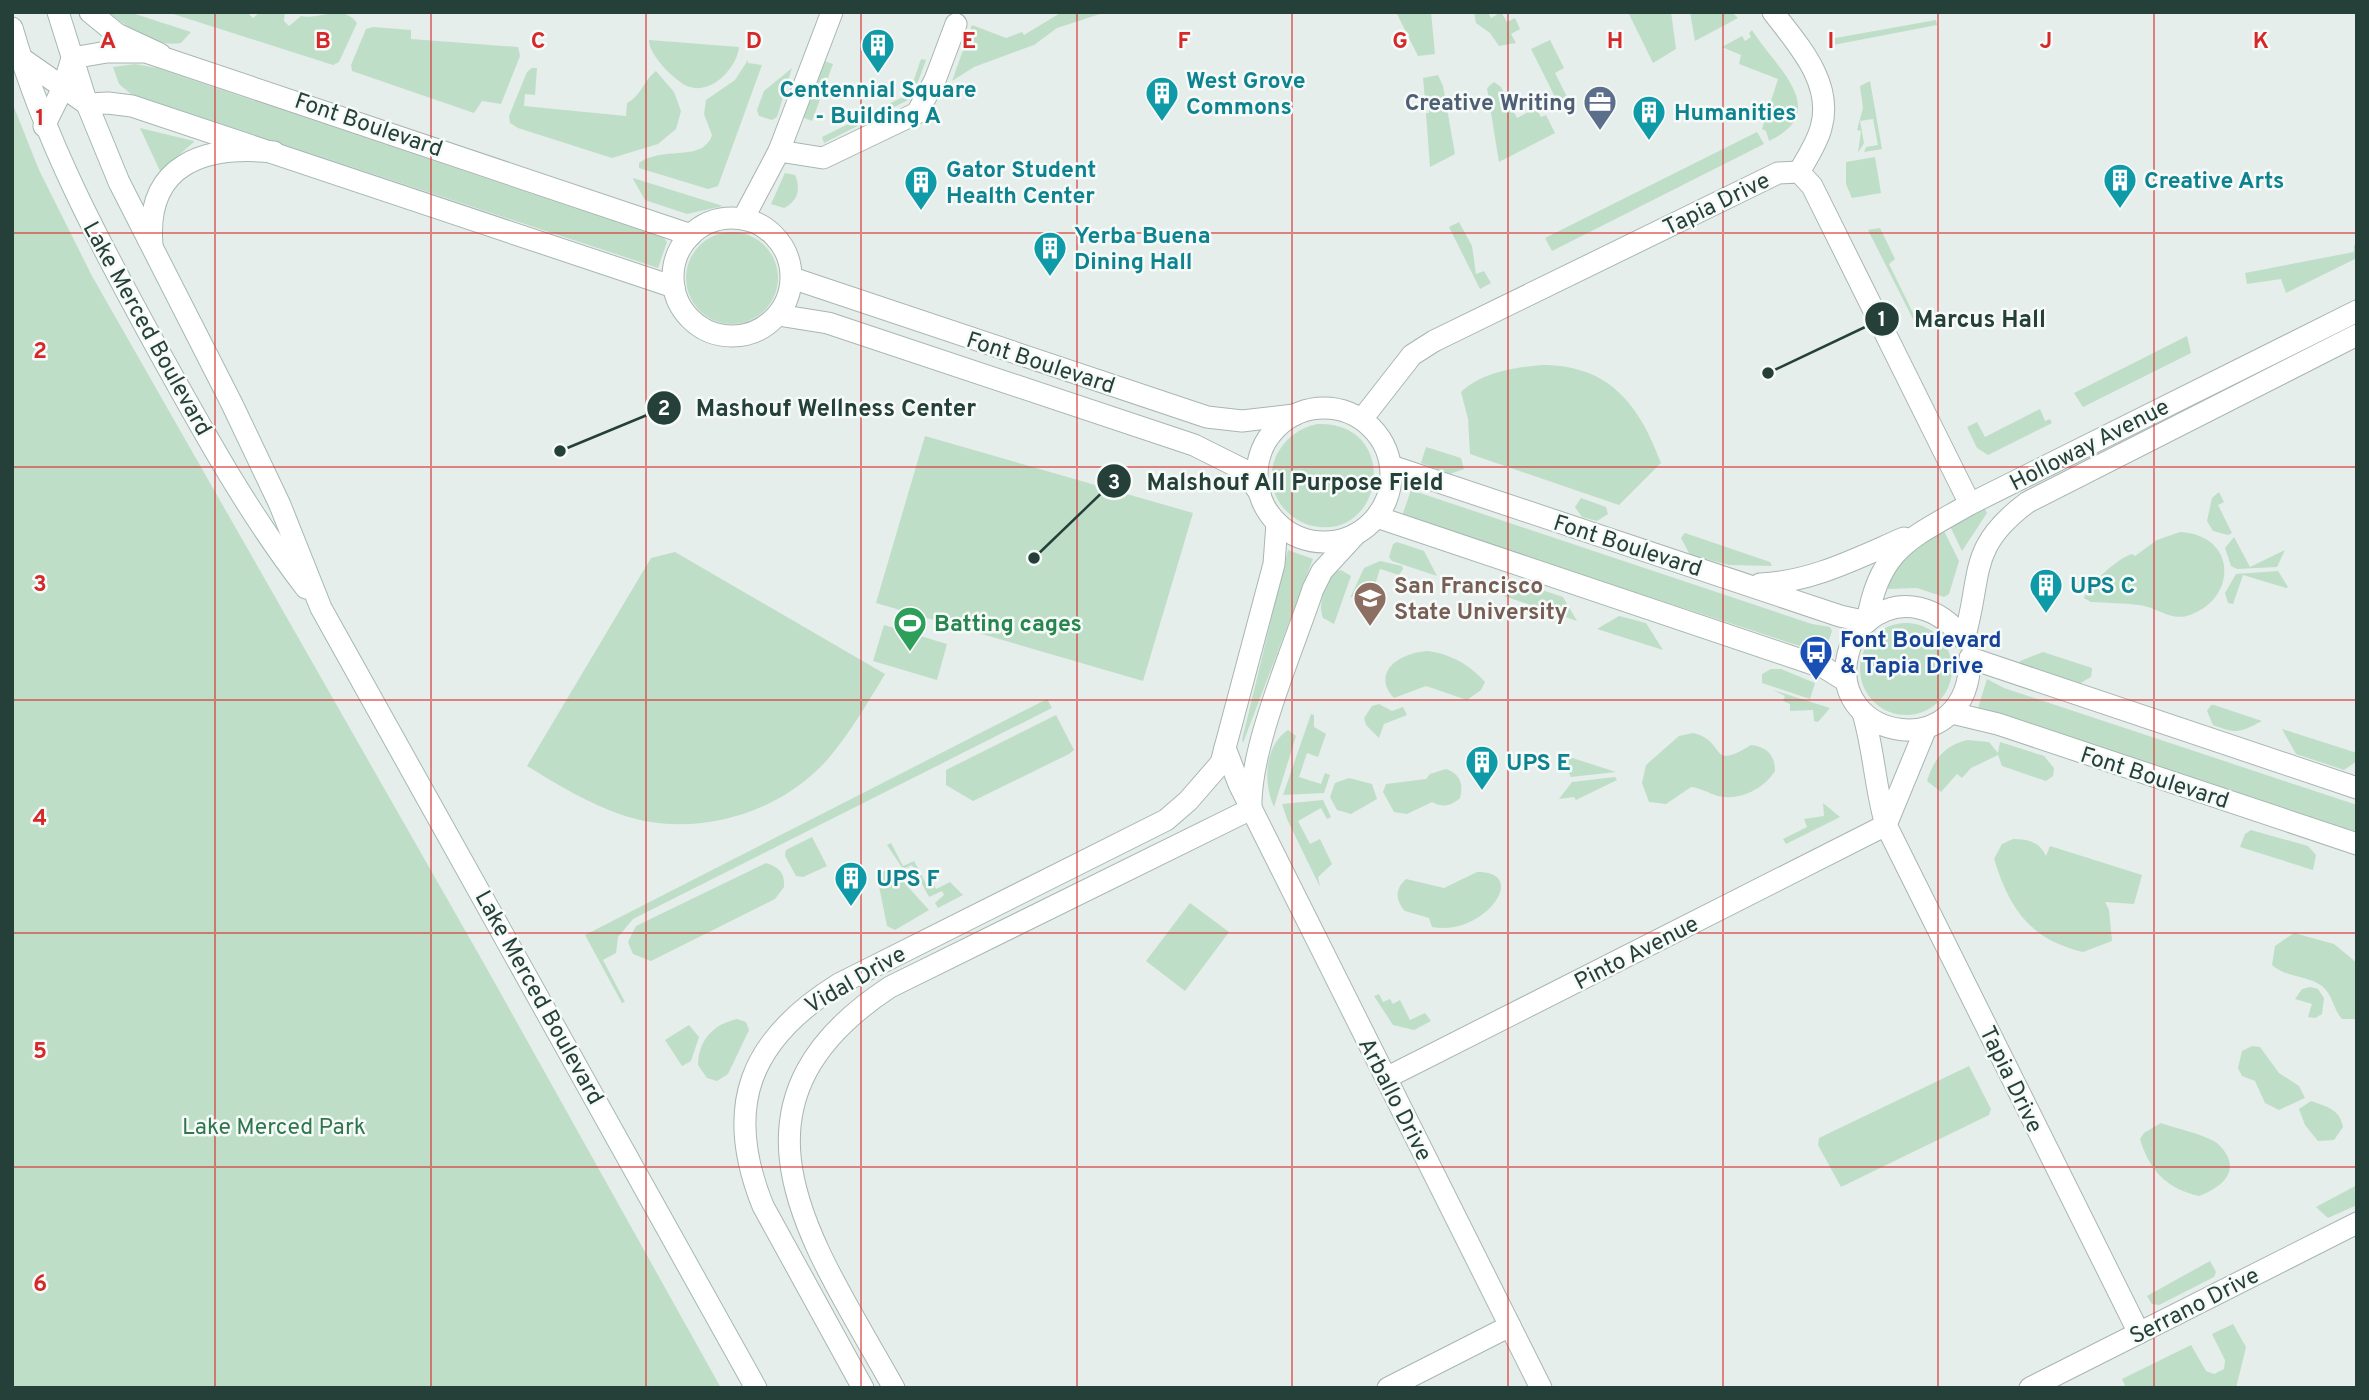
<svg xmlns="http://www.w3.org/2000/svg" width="2369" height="1400" viewBox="0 0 2369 1400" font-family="Overpass,sans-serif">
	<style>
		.green { fill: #bfdec8 }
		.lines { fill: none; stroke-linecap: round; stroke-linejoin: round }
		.minor-casing { stroke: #a8b6b1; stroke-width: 23 }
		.tertiary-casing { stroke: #a8b6b1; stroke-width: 23 }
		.secondary-casing { stroke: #a4b9b2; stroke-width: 23 }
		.minor { stroke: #fff; stroke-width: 21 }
		.tertiary { stroke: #fff; stroke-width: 21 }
		.secondary { stroke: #fff; stroke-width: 21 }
		.grid { fill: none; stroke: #d62828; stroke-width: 2; stroke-opacity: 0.55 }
		.labels { text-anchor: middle; stroke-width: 5; stroke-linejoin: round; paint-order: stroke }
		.culture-label { font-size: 23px; font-weight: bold; fill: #0d838f; stroke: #f6faf8; text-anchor: start }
		.service-label { font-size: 23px; font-weight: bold; fill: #4e5e75; stroke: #f6faf8; text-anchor: end }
		.street-label { font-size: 23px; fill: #254039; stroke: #f6faf8 }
		.education-label { font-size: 23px; font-weight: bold; fill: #785e54; stroke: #f6faf8; text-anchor: start }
		.leisure-label { font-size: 23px; font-weight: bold; fill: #27864d; stroke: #f6faf8; text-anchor: start }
		.transit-label { font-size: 23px; font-weight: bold; fill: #164399; stroke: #f6faf8; text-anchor: start }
		.park-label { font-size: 23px; fill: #30764d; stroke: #f6faf8 }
		.grid-label { font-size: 23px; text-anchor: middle; font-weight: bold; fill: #d62828; stroke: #f6faf8; stroke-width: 5; stroke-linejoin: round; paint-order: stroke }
		.leader { fill: none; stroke: #254039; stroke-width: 2.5 }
		.callout-dot { fill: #254039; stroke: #f6faf8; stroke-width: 2.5 }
		.mark-label { font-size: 21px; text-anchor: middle; font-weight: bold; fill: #fff }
		.callout-label { font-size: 24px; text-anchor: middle; font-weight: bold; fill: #254039; stroke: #f6faf8; stroke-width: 5; stroke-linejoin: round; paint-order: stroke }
	</style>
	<rect width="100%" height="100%" fill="#e5eeea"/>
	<g class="green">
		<path d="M108,12H129L191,32L181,43C155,48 128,27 108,12Z"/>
		<path d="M167,12H247L253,18L260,12H285L284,21L289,26L301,16C321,20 342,3 357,23L339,62L333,65Z"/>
		<path d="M1062,12H1106L1057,28L1034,45L974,67L952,81L972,25L1006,38L1022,32L1024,35Z"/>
		<path d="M1396,12H1431L1435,54L1418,56Z"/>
		<path d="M1474,12H1488L1491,18L1501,12L1507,22L1515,18L1520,29L1511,34L1516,43L1499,46L1490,33L1476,23Z"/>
		<path d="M1628,12H1671L1676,49L1653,63Z"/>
		<path d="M1690,12H1732L1738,18L1695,41Z"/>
		<path d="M1936,20L1937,25L1833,45L1830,39Z"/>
		<path d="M373,27L411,30V39L518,47L520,56L501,104L482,101L474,113L352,71L351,65L366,29Z"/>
		<path d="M1752,30C1775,67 1833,111 1769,141L1766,131L1762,129L1778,79L1739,64L1741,55L1722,47L1742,36L1745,41L1751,37L1749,33Z"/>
		<path d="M649,40L739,47C737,67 713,94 690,87C677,84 648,54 649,40Z"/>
		<path d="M1550,40L1564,68L1555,73L1570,103L1556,99L1531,49Z"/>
		<path d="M921,59L926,60L912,98L824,143L822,137L905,96L907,90L910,91Z"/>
		<path d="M748,60V63L762,65L718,186L708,189L639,168V163C664,145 703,163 712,135L704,114L706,100L735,80Z"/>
		<path d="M822,60L833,64L812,121L802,117Z"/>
		<path d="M135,64L157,68L664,238L667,242L658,268L131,94L119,84L113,67Z"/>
		<path d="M532,68H537L535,95L525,94L524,106L626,116L627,103C642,95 643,81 656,71L674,92L681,111L676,129L658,144L612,158L518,128L510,123L509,116L527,72Z"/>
		<path d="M792,68L777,117L772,120L759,116L757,110L764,91Z"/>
		<path d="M1438,75L1443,86L1455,154L1430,167L1426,113H1429V100H1425L1423,78Z"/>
		<path d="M1870,81L1882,149L1864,152L1866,147L1878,145L1873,119L1860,121L1864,143L1858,153L1861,131L1857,130L1863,108L1860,86Z"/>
		<path d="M1494,82L1501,87L1517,118L1536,108L1541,117L1546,115L1555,133L1499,162L1487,88Z"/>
		<path d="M12,102L39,170L92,276L486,967L721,1388H12Z"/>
		<path d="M140,128L194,141V142L160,171Z"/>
		<path d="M1757,132L1764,144L1552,251L1545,238Z"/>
		<path d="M1875,157L1881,193L1852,198L1846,184V162Z"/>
		<path d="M785,173L795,175C801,189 798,201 784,208L771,204Z"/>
		<path d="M633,179V178L723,206L687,214L645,200Z"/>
		<path d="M1459,222L1472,246L1476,274L1484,271L1491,283L1480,289L1449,227Z"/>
		<path d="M1880,228L1895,259L1889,264L1914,315L1922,311L1927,322L1917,327L1868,230Z"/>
		<circle cx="732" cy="278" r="46"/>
		<path d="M2357,244V258L2286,293L2281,279L2247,284L2245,273L2354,252V245Z"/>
		<path d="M2187,336L2191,353L2083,407L2074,393Z"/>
		<path d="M1542,365C1609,365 1639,404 1661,463L1619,505L1470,454L1468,419L1461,392C1483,372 1513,368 1542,365Z"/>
		<path d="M2040,409L2045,421L2050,419L2052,423L1988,455L1977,448L1967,427L1977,422L1985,437Z"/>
		<path d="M1317,424C1401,421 1385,541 1313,526C1299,523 1287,514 1279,502C1259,468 1283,431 1317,424Z"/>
		<path d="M925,436L1193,513L1143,681L876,603Z"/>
		<path d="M1426,447L1461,458L1464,469L1450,474L1421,463Z"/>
		<path d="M1411,490L1812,624L1830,627L1832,631L1824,654L1402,516Z"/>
		<path d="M2219,492L2224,502L2218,505L2232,533L2228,535L2213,531L2207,521L2212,498Z"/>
		<path d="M1581,498L1606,507L1608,514L1597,521L1582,517L1575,507Z"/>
		<path d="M1984,507L1987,513L1962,551L1949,524Z"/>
		<path d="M1942,527L1959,561L1949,594L1944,597L1917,588L1888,589C1888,563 1923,542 1942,527Z"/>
		<path d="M2180,532C2237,535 2238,598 2190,615C2171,622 2157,607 2139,605C2123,603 2107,603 2091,602L2084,598C2089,584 2118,558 2132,554L2135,556L2157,540Z"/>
		<path d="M1685,533L1770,562L1772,566L1729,565L1690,555L1681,538Z"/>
		<path d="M2234,537L2250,567L2285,550L2277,567L2237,569L2231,566L2225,548Z"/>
		<path d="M1397,542L1424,551L1437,576L1392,561L1389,557L1393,544Z"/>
		<path d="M1288,550L1313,559L1243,743L1242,740Z"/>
		<path d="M675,552L885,674C867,704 850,733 828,759C778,815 694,839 622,815C588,803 558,785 527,766L651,558Z"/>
		<path d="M1380,561L1402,566L1403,569L1399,575L1380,569L1374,588L1369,586L1365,595L1360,591L1350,598L1364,568Z"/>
		<path d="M1341,570L1351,576L1334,624L1323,618C1317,603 1326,585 1334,572Z"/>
		<path d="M2278,571L2288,587L2286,588L2243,575L2233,604L2228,603L2225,593L2236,574Z"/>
		<path d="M1521,583L1563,597L1577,621L1501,595L1509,586Z"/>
		<path d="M1619,616L1646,623L1663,650L1597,629Z"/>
		<circle cx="1906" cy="669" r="46"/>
		<path d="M884,625L947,644L937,680L873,661Z"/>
		<path d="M1428,651C1451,654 1470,665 1485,682L1481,690L1467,700L1426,686L1394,698C1370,671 1402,652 1428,651Z"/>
		<path d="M2043,652L2092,668L2091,677L2077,685L2020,666V661Z"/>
		<path d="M1771,669H1781L1815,683L1810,699L1762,683V674Z"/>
		<path d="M1987,679L2004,688L2357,805V832L1978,708Z"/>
		<path d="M1773,690L1830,708L1818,722L1814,721L1813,710L1790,711V704L1783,701L1785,696Z"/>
		<path d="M1047,699L1052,708L633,919L618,937L616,953L603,960L625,1002L622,1003L585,935Z"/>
		<path d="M1379,704L1392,711L1403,707L1407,715L1384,724L1379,738L1366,725L1364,718L1372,706Z"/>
		<path d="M2211,705H2214L2262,721C2239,733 2237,734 2213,725L2207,711Z"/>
		<path d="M1311,714L1314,715V727L1326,734L1318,757L1307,753L1299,777L1321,784L1325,773L1330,775L1324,793L1283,795Z"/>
		<path d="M1056,715L1074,750L1069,754L973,801L946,785V770Z"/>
		<path d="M2282,729L2357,753V761L2344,770L2296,754Z"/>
		<path d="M1288,730L1296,736L1274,807C1263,783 1264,746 1288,730Z"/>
		<path d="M1693,733C1728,741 1707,772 1751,745C1767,747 1775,755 1775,771C1764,789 1739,801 1718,796C1708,793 1701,788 1691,787L1666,804L1649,802L1642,783L1646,765L1679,736Z"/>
		<path d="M1967,740L1989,742L1998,753L2000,742L2044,756L2054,768L2053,776L2046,781L2002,766L1998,755L1971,768L1962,778L1957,774L1941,792L1927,781C1934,759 1944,746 1967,740Z"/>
		<path d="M1560,754L1616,772L1571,777Z"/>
		<path d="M1446,769C1460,774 1464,784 1460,798C1451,806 1443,808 1432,802L1407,814L1394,812L1383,792L1386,784L1426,779L1430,774Z"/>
		<path d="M1615,777L1617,780L1576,800L1574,797L1559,799L1572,782Z"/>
		<path d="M1349,778L1372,784L1377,799L1351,814L1337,810L1330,797L1335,783Z"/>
		<path d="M1323,800L1331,817L1327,819L1321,808L1298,821L1310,844L1320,839L1332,864L1318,877L1320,887L1287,819L1282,804Z"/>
		<path d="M1823,803L1840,817L1786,844L1783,839L1807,827L1804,819L1824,816Z"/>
		<path d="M2251,830L2308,846L2316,855L2313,870L2240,847L2245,834Z"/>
		<path d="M812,837L827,866L803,877L796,876L785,856L786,850Z"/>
		<path d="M2013,839C2028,839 2040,842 2046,856L2050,846L2142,875L2134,904L2105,902L2109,910L2112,941L2083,952C2030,939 2010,910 1994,859L2002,844Z"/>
		<path d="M891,843L903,866L914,861L927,886L933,883L936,889L950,882L963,895L938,908L935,903L944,895L942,891L929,897L912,865L903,869L887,845Z"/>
		<path d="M766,863C779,867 785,873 784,887L775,899L651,961L633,954L628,942L636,926Z"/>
		<path d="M890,867L929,910L895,930L887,926L877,876Z"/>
		<path d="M1477,872C1531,871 1484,937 1432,927L1429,918L1405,911C1395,900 1395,889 1406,879L1444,888Z"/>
		<path d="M1190,903L1229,932L1185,991L1146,961Z"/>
		<path d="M2294,933L2334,944L2357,963V1019H2342C2333,1009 2333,995 2322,986C2307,975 2287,978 2272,965L2275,946Z"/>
		<path d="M2310,987L2318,989L2324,998L2322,1014L2315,1018L2308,1017L2312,1004L2295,999L2302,989Z"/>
		<path d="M1379,994L1383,1002L1390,999L1393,1004L1400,1000L1410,1020L1425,1013L1431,1021L1414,1030L1393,1025L1374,996Z"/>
		<path d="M737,1019L746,1022L749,1030L728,1074L717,1081L707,1078L698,1065C698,1040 714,1024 737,1019Z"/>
		<path d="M689,1025L699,1037L691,1061L682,1066L665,1040Z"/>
		<path d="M2252,1046L2260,1047L2279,1073L2299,1086L2305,1098L2279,1110L2265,1103L2255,1081L2242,1076L2238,1068L2242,1051Z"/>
		<path d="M1969,1066L1991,1109L1989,1115L1841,1187L1818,1145L1819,1138Z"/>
		<path d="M2311,1101C2327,1107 2340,1109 2343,1127L2334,1140L2318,1141L2305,1125L2299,1109Z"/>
		<path d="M2161,1123C2174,1128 2208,1135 2218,1144C2244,1169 2223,1187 2199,1196C2167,1189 2149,1170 2140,1139L2144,1133Z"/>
		<path d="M2357,1185V1205L2328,1218L2316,1207Z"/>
		<path d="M2210,1261L2216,1272L2214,1277L2159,1305L2152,1304L2147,1296Z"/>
		<path d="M2233,1324L2246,1347L2236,1388H2126L2122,1379L2191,1345L2206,1371L2214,1374L2224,1369L2225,1360L2212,1334Z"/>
	</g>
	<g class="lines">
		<defs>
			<g id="minor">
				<path d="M1773,12C1798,45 1834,83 1821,128C1817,143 1807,158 1799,172"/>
				<path d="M779,151L832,12"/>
				<path d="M743,219L779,151L823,158L917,113L935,80L956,24"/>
				<path d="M1362,419L1412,355L1434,341L1778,173L1799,172L1812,186L1970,504"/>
				<path d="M1863,713C1874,750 1875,788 1886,825L2139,1333"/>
				<path d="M1225,748L1239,784L1541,1388"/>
				<path d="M1886,825L1926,728"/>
				<path d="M1386,1078L1886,825"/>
				<path d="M1388,1388L1510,1326"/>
				<path d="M2030,1388L2357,1223"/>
			</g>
			<g id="tertiary">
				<path d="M21,58L87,104L108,103L132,106L674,287"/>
				<path d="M44,126L63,88L72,58L107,52H146L691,235"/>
				<circle cx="732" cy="277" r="59"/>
				<path d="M792,278L1207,417L1242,421L1294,415"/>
				<path d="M778,315L828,323L1194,445L1242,469L1260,493"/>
				<circle cx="1324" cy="475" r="67"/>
				<path d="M1391,466L1840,616L1867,622"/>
				<path d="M1377,517L1825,668L1846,681"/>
				<path d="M1760,584C1812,582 1857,558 1904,538"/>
				<path d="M1867,622C1879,548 1910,539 1970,504L2357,311"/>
				<path d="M1964,639C1939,607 1901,594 1866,622C1857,630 1851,642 1848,654C1826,741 1970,767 1970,658L2357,788"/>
				<path d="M1964,639C1983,575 1966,548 2028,502L2357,335"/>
				<path d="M1952,713L1998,724L2357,844"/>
				<path d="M863,1388L763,1206C723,1107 749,1040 839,984L1166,820L1188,801L1221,763L1274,564L1277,523"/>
				<path d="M894,1388C814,1244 707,1107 890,987L1251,809C1249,748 1293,650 1313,589L1322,571L1356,534"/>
			</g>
			<g id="secondary">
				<path d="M58,12L87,104L119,182L232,404L280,505L321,608L756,1388"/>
				<path d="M90,12L117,34L160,54"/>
				<path d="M12,28C45,142 100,244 157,348C203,431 248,513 306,588"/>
				<path d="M152,245C145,163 205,145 274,152"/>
			</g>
		</defs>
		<use href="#minor" class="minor-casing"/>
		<use href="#tertiary" class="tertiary-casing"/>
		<use href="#secondary" class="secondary-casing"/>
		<use href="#minor" class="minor"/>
		<use href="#tertiary" class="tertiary"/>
		<use href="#secondary" class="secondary"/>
	</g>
	<path class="grid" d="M215,12V1388M431,12V1388M646,12V1388M861,12V1388M1077,12V1388M1292,12V1388M1508,12V1388M1723,12V1388M1938,12V1388M2154,12V1388M12,233H2357M12,467H2357M12,700H2357M12,933H2357M12,1167H2357"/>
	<defs>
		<symbol id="building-pin" viewBox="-11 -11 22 30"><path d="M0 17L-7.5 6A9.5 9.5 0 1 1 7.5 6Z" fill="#0f9aa8" stroke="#f6faf8"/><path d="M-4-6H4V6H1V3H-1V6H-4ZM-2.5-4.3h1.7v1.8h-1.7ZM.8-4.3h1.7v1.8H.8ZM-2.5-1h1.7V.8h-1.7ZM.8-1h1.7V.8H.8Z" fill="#fff"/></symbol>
		<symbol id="office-pin" viewBox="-11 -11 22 30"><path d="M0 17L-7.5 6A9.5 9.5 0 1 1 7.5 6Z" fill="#5c6f8a" stroke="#f6faf8"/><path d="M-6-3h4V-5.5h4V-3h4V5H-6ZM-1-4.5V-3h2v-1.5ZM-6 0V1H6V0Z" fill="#fff"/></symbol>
		<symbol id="university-pin" viewBox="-11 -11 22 30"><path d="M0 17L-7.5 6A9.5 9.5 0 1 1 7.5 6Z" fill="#8d6e63" stroke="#f6faf8"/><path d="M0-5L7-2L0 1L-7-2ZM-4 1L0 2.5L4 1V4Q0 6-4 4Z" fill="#fff"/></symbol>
		<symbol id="stadium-pin" viewBox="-11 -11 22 30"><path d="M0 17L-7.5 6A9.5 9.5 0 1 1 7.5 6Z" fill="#2e9e5b" stroke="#f6faf8"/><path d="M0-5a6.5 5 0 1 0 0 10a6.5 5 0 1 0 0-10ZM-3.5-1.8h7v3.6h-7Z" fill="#fff"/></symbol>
		<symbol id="bus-pin" viewBox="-11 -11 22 30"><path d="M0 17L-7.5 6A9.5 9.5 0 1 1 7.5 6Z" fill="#1a4fb4" stroke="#f6faf8"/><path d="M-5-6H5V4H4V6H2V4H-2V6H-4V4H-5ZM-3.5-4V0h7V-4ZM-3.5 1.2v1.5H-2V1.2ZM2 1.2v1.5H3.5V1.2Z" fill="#fff"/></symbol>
	</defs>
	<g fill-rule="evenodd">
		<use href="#building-pin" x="859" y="26" width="38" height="52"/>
		<use href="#building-pin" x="1143" y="74" width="38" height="52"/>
		<use href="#office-pin" x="1581" y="83" width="38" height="52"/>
		<use href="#building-pin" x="1630" y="93" width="38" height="52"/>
		<use href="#building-pin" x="2101" y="161" width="38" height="52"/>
		<use href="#building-pin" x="902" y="163" width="38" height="52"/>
		<use href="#building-pin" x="1031" y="229" width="38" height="52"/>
		<use href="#building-pin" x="2027" y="566" width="38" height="52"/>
		<use href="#university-pin" x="1351" y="579" width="38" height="52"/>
		<use href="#stadium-pin" x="891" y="604" width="38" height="52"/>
		<use href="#bus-pin" x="1797" y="633" width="38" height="52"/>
		<use href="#building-pin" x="1463" y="743" width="38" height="52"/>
		<use href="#building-pin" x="832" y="859" width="38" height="52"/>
	</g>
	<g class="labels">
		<g class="culture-label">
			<text x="1186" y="88">West Grove<tspan x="1186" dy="26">Commons</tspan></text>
			<text x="878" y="97" text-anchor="middle">Centennial Square<tspan x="878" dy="26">- Building A</tspan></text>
			<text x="1674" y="120">Humanities</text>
			<text x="946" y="177">Gator Student<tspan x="946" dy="26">Health Center</tspan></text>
			<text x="2144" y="188">Creative Arts</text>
			<text x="1074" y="243">Yerba Buena<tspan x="1074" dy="26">Dining Hall</tspan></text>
			<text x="2070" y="593">UPS C</text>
			<text x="1506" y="770">UPS E</text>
			<text x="876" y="886">UPS F</text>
		</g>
		<g class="service-label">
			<text x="1576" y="110">Creative Writing</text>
		</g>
		<g class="street-label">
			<text transform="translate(369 124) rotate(19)" y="8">Font Boulevard</text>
			<text transform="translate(1716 203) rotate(-26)" y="8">Tapia Drive</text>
			<text transform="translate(148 328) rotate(61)" y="8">Lake Merced Boulevard</text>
			<text transform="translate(1041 362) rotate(18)" y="8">Font Boulevard</text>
			<text transform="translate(2089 444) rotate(-27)" y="8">Holloway Avenue</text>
			<text transform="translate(1628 545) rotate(18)" y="8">Font Boulevard</text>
			<text transform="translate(2155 777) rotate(18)" y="8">Font Boulevard</text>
			<text transform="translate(1636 952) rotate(-27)" y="8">Pinto Avenue</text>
			<text transform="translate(855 979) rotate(-30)" y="8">Vidal Drive</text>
			<text transform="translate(540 997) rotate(61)" y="8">Lake Merced Boulevard</text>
			<text transform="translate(2012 1079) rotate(64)" y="8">Tapia Drive</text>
			<text transform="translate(1396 1099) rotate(63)" y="8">Arballo Drive</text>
			<text transform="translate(2194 1305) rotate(-27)" y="8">Serrano Drive</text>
		</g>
		<g class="education-label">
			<text x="1394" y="593">San Francisco<tspan x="1394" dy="26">State University</tspan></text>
		</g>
		<g class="leisure-label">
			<text x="934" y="631">Batting cages</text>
		</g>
		<g class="transit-label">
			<text x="1840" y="647">Font Boulevard<tspan x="1840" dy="26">&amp; Tapia Drive</tspan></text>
		</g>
		<g class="park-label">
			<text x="274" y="1134">Lake Merced Park</text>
		</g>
	</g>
	<g class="grid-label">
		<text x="108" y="48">A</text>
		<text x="323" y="48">B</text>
		<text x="538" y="48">C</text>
		<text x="754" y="48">D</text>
		<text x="969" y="48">E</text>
		<text x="1184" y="48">F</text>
		<text x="1400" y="48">G</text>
		<text x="1615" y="48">H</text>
		<text x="1831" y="48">I</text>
		<text x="2046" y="48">J</text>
		<text x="2261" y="48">K</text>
		<text x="40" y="125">1</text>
		<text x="40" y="358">2</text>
		<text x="40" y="591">3</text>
		<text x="40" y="825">4</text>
		<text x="40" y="1058">5</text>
		<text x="40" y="1291">6</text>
	</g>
	<path class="leader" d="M1768 373L1882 319M560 451L664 408M1034 558L1114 481"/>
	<g class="callout-dot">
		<circle cx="1768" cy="373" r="7"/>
		<circle cx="560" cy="451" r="7"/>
		<circle cx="1034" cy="558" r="7"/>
		<circle cx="1882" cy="319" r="18"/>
		<circle cx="664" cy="408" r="18"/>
		<circle cx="1114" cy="481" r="18"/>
	</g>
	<g class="mark-label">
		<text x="1882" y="326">1</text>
		<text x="664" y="415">2</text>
		<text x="1114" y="489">3</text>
	</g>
	<g class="callout-label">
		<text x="1980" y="327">Marcus Hall</text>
		<text x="836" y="416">Mashouf Wellness Center</text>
		<text x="1295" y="490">Malshouf All Purpose Field</text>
	</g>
	<rect width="2369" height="1400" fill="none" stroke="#254039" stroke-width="28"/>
</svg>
